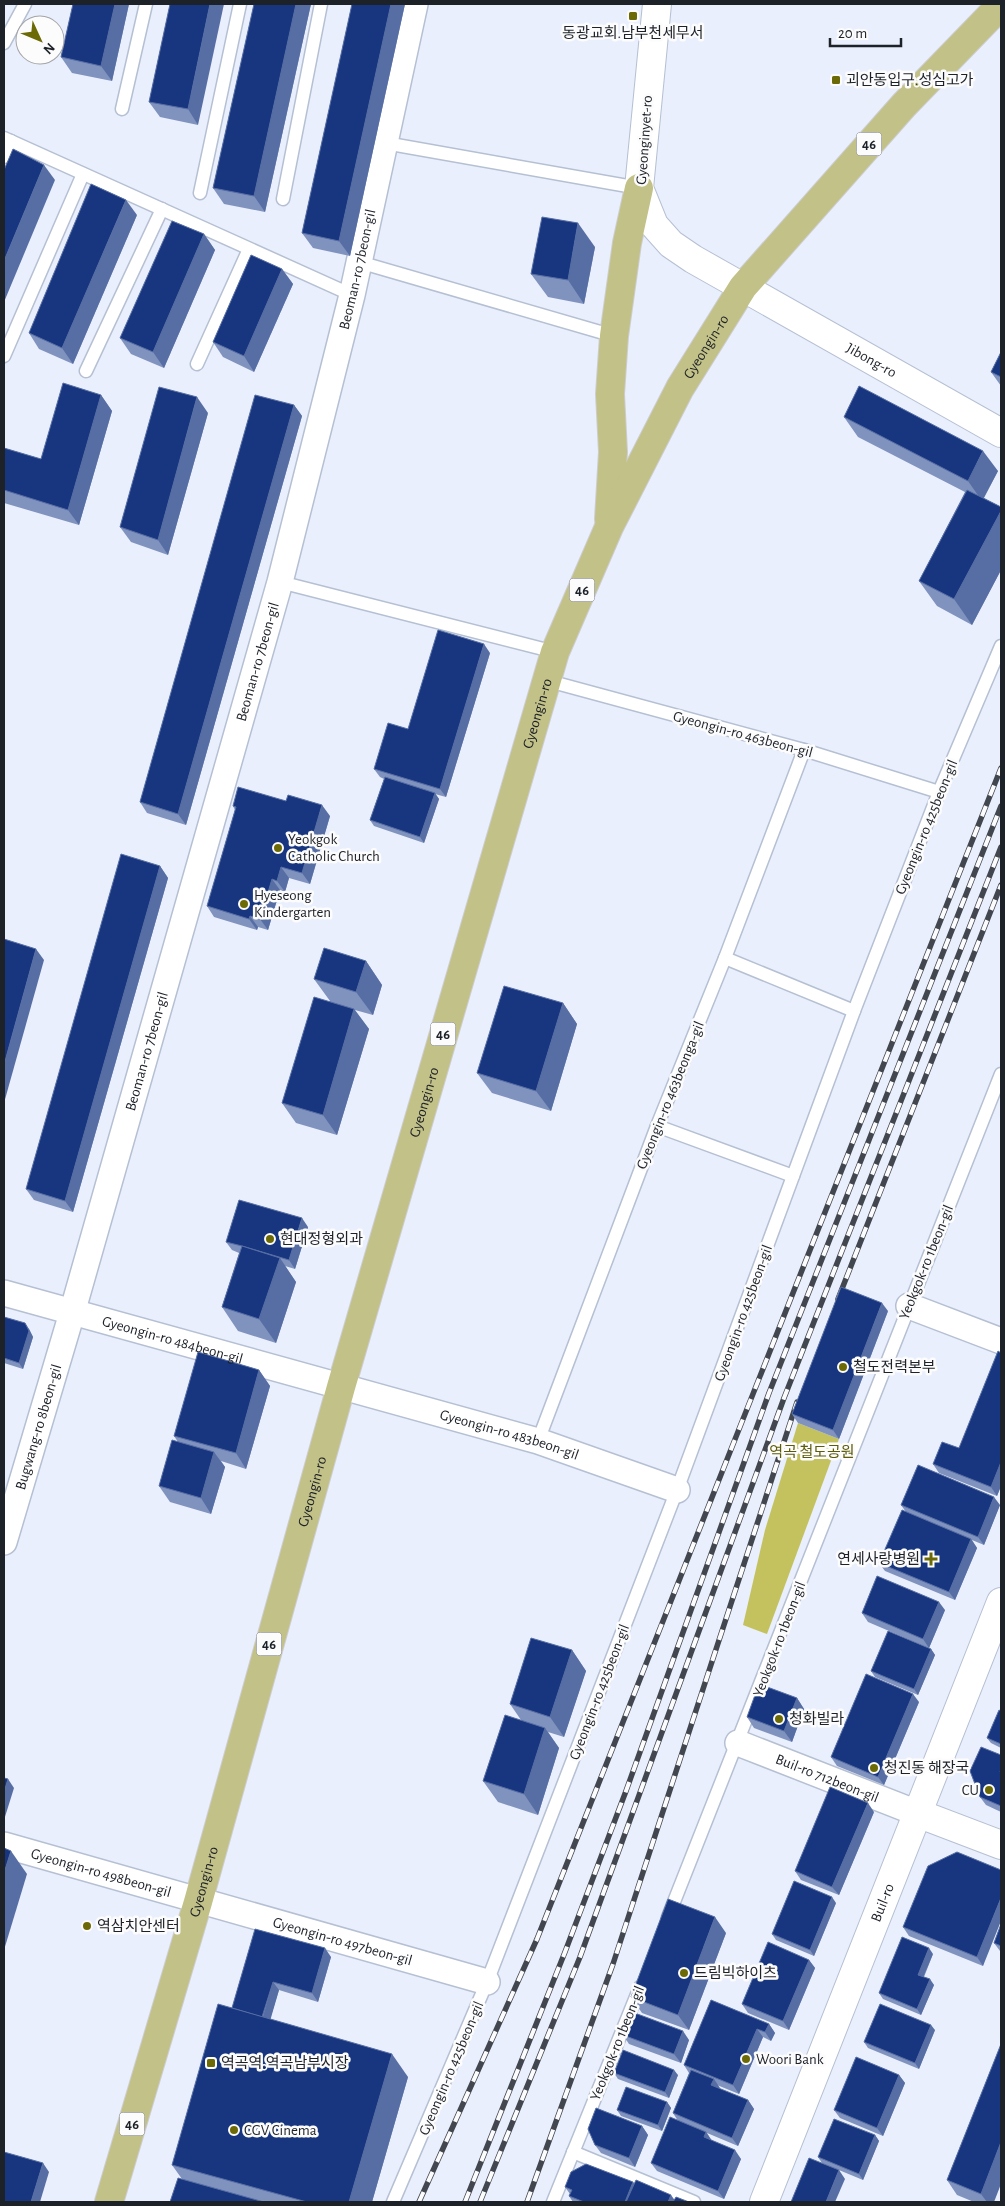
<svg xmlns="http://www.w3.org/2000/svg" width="1005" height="2206" viewBox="0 0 1005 2206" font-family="'Alegreya Sans','Noto Sans KR',sans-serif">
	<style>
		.green { fill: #c3c25f }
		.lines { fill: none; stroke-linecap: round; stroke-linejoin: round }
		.lane-casing { stroke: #b6c0d3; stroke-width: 15 }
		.street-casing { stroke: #b6c0d3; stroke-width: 28 }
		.secondary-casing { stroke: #b6c0d3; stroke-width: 30 }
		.primary-casing { stroke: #cdced0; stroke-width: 30 }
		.lane { stroke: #fff; stroke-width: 12 }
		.street { stroke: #fff; stroke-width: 25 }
		.secondary { stroke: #fff; stroke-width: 28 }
		.primary { stroke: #c2c187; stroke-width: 28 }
		.rail-casing { stroke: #42464f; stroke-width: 5.5 }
		.rail { stroke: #fcfcfc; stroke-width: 4; stroke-dasharray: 11; stroke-linecap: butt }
		.wall { fill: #8092be }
		.shaded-wall { fill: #576ea4 }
		.building { fill: #18367f; stroke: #576ea4 }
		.poi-dot { fill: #6c6a06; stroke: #fcfcfc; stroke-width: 2 }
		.labels { text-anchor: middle; stroke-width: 5; stroke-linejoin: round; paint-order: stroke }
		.shield { fill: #fcfcfc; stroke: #606368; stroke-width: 1 }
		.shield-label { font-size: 14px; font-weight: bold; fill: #1d2128 }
		.poi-label { font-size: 15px; fill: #1d2128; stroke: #fcfcfc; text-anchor: start }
		.street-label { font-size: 15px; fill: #1d2128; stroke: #fcfcfc }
		.park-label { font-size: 15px; fill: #5c5b0a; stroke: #fcfcfc }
	</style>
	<rect width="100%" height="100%" fill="#e9effc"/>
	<path class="green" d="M798,1423L839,1439L767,1634L743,1625L765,1530Z"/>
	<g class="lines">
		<defs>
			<g id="lane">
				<path d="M4,43L25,4"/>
				<path d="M122,109L146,4"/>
				<path d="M4,138L352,295"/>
				<path d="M385,143L639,188"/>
				<path d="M4,157L11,141"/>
				<path d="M200,193L240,4"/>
				<path d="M283,199L321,4"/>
				<path d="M359,262L614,336"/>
				<path d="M4,356L83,174"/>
				<path d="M197,364L249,249"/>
				<path d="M86,371L162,209"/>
				<path d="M280,582L555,652"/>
				<path d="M545,680L804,750L939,792"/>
				<path d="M725,958L854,1011"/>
				<path d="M657,1126L793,1176"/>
				<path d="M538,1441L657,1126L725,958L804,750"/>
				<path d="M668,1917L1001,1074"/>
				<path d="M573,2152L694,2202"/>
				<path d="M393,2202L487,1982L677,1490L854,1011L939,792L1001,646"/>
				<path d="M553,2202L640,1987"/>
			</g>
			<g id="street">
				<path id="s1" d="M4,1293L538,1441L677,1490"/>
				<path d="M909,1306L1001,1341"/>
				<path id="s2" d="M4,1542L72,1313L280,582L352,295L415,4"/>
				<path id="s3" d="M738,1743L917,1813"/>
				<path id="s4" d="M4,1845L487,1982"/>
			</g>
			<g id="secondary">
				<path id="s5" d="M657,4L639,188L654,225L671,244L693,259L1001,433"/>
				<path d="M917,1813L1001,1845"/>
				<path id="s6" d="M764,2202L1001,1602"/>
			</g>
			<g id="primary">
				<path d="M609,519L613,452L610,394L614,336L627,243L639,188"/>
				<path id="s7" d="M109,2202L198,1902L341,1387L555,652L609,527L680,388L743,287L904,105L1001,5"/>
			</g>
		</defs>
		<use href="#lane" class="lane-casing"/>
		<use href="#street" class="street-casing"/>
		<use href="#secondary" class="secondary-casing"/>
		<use href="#primary" class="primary-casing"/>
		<use href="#lane" class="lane"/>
		<use href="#street" class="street"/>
		<use href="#secondary" class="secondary"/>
		<use href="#primary" class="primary"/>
		<defs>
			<g id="rail">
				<path d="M838,1299L1001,885"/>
				<path d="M419,2202L537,1939L1001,768"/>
				<path d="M465,2202L565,1952L626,1791L769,1393L1001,806"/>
				<path d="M480,2202L580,1957L784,1398L1001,847"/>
				<path d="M527,2202L613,1964L797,1402"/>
			</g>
		</defs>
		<use href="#rail" class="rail-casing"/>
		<use href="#rail" class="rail"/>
	</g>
	<g class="wall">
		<path d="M73,4H129L112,81L72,73L61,57Z"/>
		<path d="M170,4L198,125L160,117L149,102Z"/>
		<path d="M254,4H311L265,212L224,204L213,188Z"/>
		<path d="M352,4H405L350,256L313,248L302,233Z"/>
		<path d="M137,215L73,364L39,349L29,333Z"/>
		<path d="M204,234L215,250L164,368L131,354L120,338Z"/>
		<path d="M595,247L584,304L548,297L531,274Z"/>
		<path d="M282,269L293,284L254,372L223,357L213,342Z"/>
		<path d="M1001,352V386L991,372Z"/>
		<path d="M101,395L112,411L79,525L4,503V448L41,459Z"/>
		<path d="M294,405L302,416L186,825L147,813L140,802Z"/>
		<path d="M208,413L168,555L131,542L120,527Z"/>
		<path d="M844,417L998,471L984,498L1001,507V570L972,625L937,606L919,581L965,492L858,437Z"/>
		<path d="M490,653L446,797L435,794L439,799L424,843L374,826L370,820L384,779L380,777L374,769L408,729Z"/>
		<path d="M233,806L330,816L310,884L289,878L285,892L280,890L268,930L258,927L257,930L214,917L207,906L235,810Z"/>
		<path d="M160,866L168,878L73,1212L34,1200L26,1189Z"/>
		<path d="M366,961L382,985L373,1015L355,1010L369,1029L337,1135L296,1123L282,1103L330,1001L314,979Z"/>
		<path d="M563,1003L577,1024L551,1111L492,1093L477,1073Z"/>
		<path d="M308,1227L295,1269L285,1266L296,1282L276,1343L238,1331L222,1307L239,1253L232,1250L226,1242Z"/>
		<path d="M888,1311L839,1439L798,1423L792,1414Z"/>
		<path d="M4,1317L29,1329L33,1337L23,1369L4,1363Z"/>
		<path d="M1001,1353V1486L997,1496L939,1473L933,1464L959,1448Z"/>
		<path d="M259,1370L270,1386L246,1469L221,1461L225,1467L211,1514L170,1502L159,1486L178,1442L174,1436Z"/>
		<path d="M901,1505H1000L984,1545L972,1540L977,1548L955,1600L885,1571L879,1563L906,1512Z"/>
		<path d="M945,1610L929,1648L868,1622L862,1613Z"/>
		<path d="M931,1649L935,1655L918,1695L875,1677L871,1671Z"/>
		<path d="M572,1650L586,1671L564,1737L548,1732L559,1748L538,1815L498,1802L483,1781L521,1720L510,1704Z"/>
		<path d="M797,1698L804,1709L792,1742L754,1728L747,1717Z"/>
		<path d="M919,1702L884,1785L837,1766L831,1757Z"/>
		<path d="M1001,1711V1748L991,1743L987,1738Z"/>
		<path d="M1001,1755V1812L986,1805L980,1797Z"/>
		<path d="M874,1812L839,1895L801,1880L795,1871Z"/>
		<path d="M1001,1870L983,1966L909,1936L903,1927Z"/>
		<path d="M836,1903L814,1956L776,1940L772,1934Z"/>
		<path d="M1001,1924V1952L1000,1951L994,1943Z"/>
		<path d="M255,1929L331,1957L318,2002L279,1990L270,2019L408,2077L372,2202H170L182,2179L172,2165L232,2008Z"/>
		<path d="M726,1933L689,2030L642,2013L631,1997Z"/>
		<path d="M933,1954L924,1977L934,1985L921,2015L883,1999L879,1993Z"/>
		<path d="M809,1960L815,1968L789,2030L748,2013L742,2004Z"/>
		<path d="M711,2000L769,2024L775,2033L771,2041L763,2037L739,2094L717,2085L719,2089L748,2100L754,2109L738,2146L707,2133L712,2141L741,2159L724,2199L657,2171L651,2163L678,2121L673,2113L689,2073L684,2065Z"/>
		<path d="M935,2030L919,2069L868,2048L864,2042Z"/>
		<path d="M623,2035L689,2040L681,2063L629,2044Z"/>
		<path d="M1001,2044L994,2202H974L957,2195L947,2180Z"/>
		<path d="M614,2073L678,2075L669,2098L618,2079Z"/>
		<path d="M899,2075L905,2083L883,2136L840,2118L834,2110Z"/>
		<path d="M667,2102L671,2108L662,2131L621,2116L617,2110Z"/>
		<path d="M642,2126L648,2135L635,2167L601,2153L595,2145Z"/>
		<path d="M875,2135L879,2141L863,2180L822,2163L818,2157Z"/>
		<path d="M633,2182L634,2184L674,2200L689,2202H573L569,2196L570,2194L565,2187Z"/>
	</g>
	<g class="shaded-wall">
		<path d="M115,4H129L112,81L101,66Z"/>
		<path d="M210,4H224L198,125L188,109Z"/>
		<path d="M296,4H311L265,212L254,196Z"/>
		<path d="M391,4H405L350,256L339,241Z"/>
		<path d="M44,165L55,180L4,302V261Z"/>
		<path d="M126,200L137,215L73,364L62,348Z"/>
		<path d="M578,223L595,247L584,304L568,280Z"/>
		<path d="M204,234L215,250L164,368L153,352Z"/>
		<path d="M282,269L293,284L254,372L244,356Z"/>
		<path d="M101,395L112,411L79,525L68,510Z"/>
		<path d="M197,397L208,413L168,555L158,540Z"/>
		<path d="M294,405L302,416L186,825L178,814Z"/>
		<path d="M983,451L998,471L982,501L968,481Z"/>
		<path d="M1001,511V570L972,625L954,599Z"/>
		<path d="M484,644L490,653L446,797L440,789Z"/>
		<path d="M435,793L439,799L424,843L420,837Z"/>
		<path d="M322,805L330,816L310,884L302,873Z"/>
		<path d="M160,866L168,878L73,1212L65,1201Z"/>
		<path d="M281,867L289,878L285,892L277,881Z"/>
		<path d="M272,879L280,890L268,930L260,919Z"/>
		<path d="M250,916L258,927L257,930L249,919Z"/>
		<path d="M36,949L44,960L4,1103V1065Z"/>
		<path d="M366,961L382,985L373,1015L356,992Z"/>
		<path d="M563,1003L577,1024L551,1111L536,1091Z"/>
		<path d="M354,1009L369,1029L337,1135L323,1115Z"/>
		<path d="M302,1218L308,1227L295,1269L289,1260Z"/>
		<path d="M280,1258L296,1282L276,1343L259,1319Z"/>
		<path d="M882,1303L888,1311L839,1439L833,1430Z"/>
		<path d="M25,1323L29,1329L33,1337L23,1369L19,1363Z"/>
		<path d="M259,1370L270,1386L246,1469L236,1453Z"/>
		<path d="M214,1452L225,1467L211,1514L201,1498Z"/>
		<path d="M1001,1462V1486L997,1496L991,1487Z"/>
		<path d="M994,1497L1000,1505L984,1545L978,1537Z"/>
		<path d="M971,1539L977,1548L955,1600L949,1592Z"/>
		<path d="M939,1602L945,1610L929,1648L923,1639Z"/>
		<path d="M931,1649L935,1655L918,1695L914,1689Z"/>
		<path d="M572,1650L586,1671L564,1737L550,1717Z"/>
		<path d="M913,1694L919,1702L884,1785L878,1777Z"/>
		<path d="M797,1698L804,1709L792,1742L784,1731Z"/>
		<path d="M545,1728L559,1748L538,1815L524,1794Z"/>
		<path d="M8,1779L14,1788L4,1820V1792Z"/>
		<path d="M868,1803L874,1812L839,1895L832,1887Z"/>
		<path d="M11,1851L27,1874L4,1950V1873Z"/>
		<path d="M832,1897L836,1903L814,1956L810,1950Z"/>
		<path d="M1001,1898V1921L983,1966L977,1957Z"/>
		<path d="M715,1917L726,1933L689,2030L678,2015Z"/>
		<path d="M325,1948L331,1957L318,2002L312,1993Z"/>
		<path d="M929,1948L933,1954L922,1980L918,1975Z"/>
		<path d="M809,1960L815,1968L789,2030L783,2021Z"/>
		<path d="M930,1979L934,1985L921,2015L917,2009Z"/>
		<path d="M273,1982L279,1990L268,2028L262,2020Z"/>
		<path d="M769,2024L775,2033L771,2041L765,2032Z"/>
		<path d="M931,2025L935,2030L919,2069L915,2063Z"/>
		<path d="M757,2029L763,2037L739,2094L733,2085Z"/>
		<path d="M683,2031L689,2040L681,2063L674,2054Z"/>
		<path d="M392,2054L408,2077L372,2202H349Z"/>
		<path d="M674,2070L678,2075L669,2098L665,2092Z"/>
		<path d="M899,2075L905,2083L883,2136L877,2128Z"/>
		<path d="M714,2079L720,2088L717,2094L711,2085Z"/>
		<path d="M748,2100L754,2109L738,2146L732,2138Z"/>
		<path d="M667,2102L671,2108L662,2131L658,2125Z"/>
		<path d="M642,2126L648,2135L635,2167L629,2158Z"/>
		<path d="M706,2132L712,2141L704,2137Z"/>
		<path d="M875,2135L879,2141L863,2180L859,2174Z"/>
		<path d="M1001,2142V2184L994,2202H987L981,2194Z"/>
		<path d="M735,2150L741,2159L724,2199L718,2191Z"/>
		<path d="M43,2163L49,2172L40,2202H31Z"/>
		<path d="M839,2170L845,2179L835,2202H826Z"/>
		<path d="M633,2182L639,2191L634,2202H625Z"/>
		<path d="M671,2195L676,2202H668Z"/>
	</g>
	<g class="building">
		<path d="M73,4H115L101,66L61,57Z"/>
		<path d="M170,4H210L188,109L149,102Z"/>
		<path d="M254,4H296L254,196L213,188Z"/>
		<path d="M352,4H391L339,241L302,233Z"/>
		<path d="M13,149L44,165L4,261V170Z"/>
		<path d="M91,184L126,200L62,348L29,333Z"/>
		<path d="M542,217L578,223L568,280L531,274Z"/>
		<path d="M172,221L204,234L153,352L120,338Z"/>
		<path d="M251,255L282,269L244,356L213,342Z"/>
		<path d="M1001,352V377L991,372Z"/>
		<path d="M63,383L101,395L68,510L4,490V448L41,459Z"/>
		<path d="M859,386L983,451L968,481L844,417Z"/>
		<path d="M159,387L197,397L158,540L120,527Z"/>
		<path d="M255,395L294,405L178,814L140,802Z"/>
		<path d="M967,490L1001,507V511L954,599L919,581Z"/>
		<path d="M438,630L484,644L440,789L374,769L388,723L408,729Z"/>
		<path d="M385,777L435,793L420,837L370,820Z"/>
		<path d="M238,787L286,801L288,795L322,805L302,873L281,867L277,881L272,879L260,919L250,916L249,919L207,906L236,807L233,806Z"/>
		<path d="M121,854L160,866L65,1201L26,1189Z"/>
		<path d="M4,939L36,949L4,1065Z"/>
		<path d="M324,948L366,961L356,992L314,979Z"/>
		<path d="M504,986L563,1003L536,1091L477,1073Z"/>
		<path d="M314,997L354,1009L323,1115L282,1103Z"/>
		<path d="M239,1200L302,1218L289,1260L242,1246L226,1242Z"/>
		<path d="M242,1246L280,1258L259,1319L222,1307Z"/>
		<path d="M841,1287L882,1303L833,1430L792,1414Z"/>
		<path d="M4,1317L25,1323L29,1331L19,1363L4,1358Z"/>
		<path d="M998,1351L1001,1353V1462L991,1487L933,1464L942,1442L959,1448Z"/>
		<path d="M198,1352L259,1370L236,1453L174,1436Z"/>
		<path d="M172,1440L214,1452L201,1498L159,1486Z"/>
		<path d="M918,1465L994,1497L978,1537L901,1505Z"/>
		<path d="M902,1510L971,1539L949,1592L879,1563Z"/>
		<path d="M877,1576L939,1602L923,1639L862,1613Z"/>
		<path d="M888,1631L931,1649L914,1689L871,1671Z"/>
		<path d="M531,1638L572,1650L550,1717L510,1704Z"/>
		<path d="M866,1674L913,1694L878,1777L831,1757Z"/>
		<path d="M759,1684L797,1698L784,1731L747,1717Z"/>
		<path d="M999,1710L1001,1711V1744L987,1738Z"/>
		<path d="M505,1715L545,1728L524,1794L483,1781Z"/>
		<path d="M981,1747L1001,1755V1770L1000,1772H1001V1806L980,1797L970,1771Z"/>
		<path d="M4,1778L8,1779L4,1792Z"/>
		<path d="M830,1787L868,1803L832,1887L795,1871Z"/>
		<path d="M4,1848L11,1851L4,1873Z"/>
		<path d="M957,1852L1001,1870V1898L977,1957L903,1927L928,1866Z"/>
		<path d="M794,1881L832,1897L810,1950L772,1934Z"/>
		<path d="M668,1899L715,1917L678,2015L631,1997Z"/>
		<path d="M1001,1924V1946L994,1943Z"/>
		<path d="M255,1929L325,1948L312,1993L273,1982L262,2017L232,2008Z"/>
		<path d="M902,1937L929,1948L918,1975L930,1979L917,2009L879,1993Z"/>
		<path d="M768,1942L809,1960L783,2021L742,2004Z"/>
		<path d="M711,2000L769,2024L765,2032L757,2029L733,2085L684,2065Z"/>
		<path d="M218,2004L392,2054L349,2202H307L172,2165Z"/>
		<path d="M880,2004L931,2025L915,2063L864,2042Z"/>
		<path d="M632,2012L683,2031L674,2054L623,2035Z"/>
		<path d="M1001,2044V2142L981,2194L947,2180Z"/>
		<path d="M623,2050L674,2070L665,2092L614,2073Z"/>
		<path d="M856,2057L899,2075L877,2128L834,2110Z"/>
		<path d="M691,2070L714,2079L711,2085L748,2100L732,2138L673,2113Z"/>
		<path d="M626,2087L667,2102L658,2125L617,2110Z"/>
		<path d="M596,2108L642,2126L629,2158L595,2145L588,2129Z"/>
		<path d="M670,2117L706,2132L704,2137L735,2150L718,2191L651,2163Z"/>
		<path d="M834,2119L875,2135L859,2174L818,2157Z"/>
		<path d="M4,2152L43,2163L31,2202H4Z"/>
		<path d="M809,2158L839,2170L826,2202H791Z"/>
		<path d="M586,2164L633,2182L625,2202H584L569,2196L572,2190L565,2187L571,2172Z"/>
		<path d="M178,2178L264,2202H170Z"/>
		<path d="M636,2180L671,2195L668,2202H626Z"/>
		<path d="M676,2197L689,2202H673Z"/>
	</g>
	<g class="poi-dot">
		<rect x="628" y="11" width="10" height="10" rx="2.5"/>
		<rect x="831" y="75" width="10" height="10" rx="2.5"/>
		<circle cx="278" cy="848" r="5"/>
		<circle cx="244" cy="904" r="5"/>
		<circle cx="270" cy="1239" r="5"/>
		<circle cx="843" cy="1367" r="5"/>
		<path d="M928.5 1551.5h5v5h5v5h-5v5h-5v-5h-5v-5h5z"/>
		<circle cx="779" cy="1719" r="5"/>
		<circle cx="874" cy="1768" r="5"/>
		<circle cx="989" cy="1790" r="5"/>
		<circle cx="87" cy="1926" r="5"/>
		<circle cx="684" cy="1973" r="5"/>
		<circle cx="746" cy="2059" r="5"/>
		<rect x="206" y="2058" width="10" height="10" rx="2.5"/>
		<circle cx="234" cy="2130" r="5"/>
	</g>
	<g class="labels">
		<g class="shield">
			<rect x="856.5" y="132.5" width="25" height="23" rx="4"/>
			<rect x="569.5" y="578.5" width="25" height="23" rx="4"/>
			<rect x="430.5" y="1022.5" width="25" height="23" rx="4"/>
			<rect x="256.5" y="1632.5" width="25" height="23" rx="4"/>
			<rect x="119.5" y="2112.5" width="25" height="23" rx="4"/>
		</g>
		<g class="shield-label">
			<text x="869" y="149">46</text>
			<text x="582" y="595">46</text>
			<text x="443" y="1039">46</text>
			<text x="269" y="1649">46</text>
			<text x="132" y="2129">46</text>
		</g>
		<g class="poi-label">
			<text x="633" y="38" text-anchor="middle">동광교회.남부천세무서</text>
			<text x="846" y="85">괴안동입구.성심고가</text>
			<text x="288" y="844">Yeokgok<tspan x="288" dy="17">Catholic Church</tspan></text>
			<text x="254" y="900">Hyeseong<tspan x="254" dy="17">Kindergarten</tspan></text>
			<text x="280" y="1244">현대정형외과</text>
			<text x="853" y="1372">철도전력본부</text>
			<text x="920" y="1564" text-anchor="end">연세사랑병원</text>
			<text x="789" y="1724">청화빌라</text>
			<text x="884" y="1773">청진동 해장국</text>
			<text x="979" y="1795" text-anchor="end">CU</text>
			<text x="97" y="1931">역삼치안센터</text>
			<text x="694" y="1978">드림빅하이츠</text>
			<text x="756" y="2064">Woori Bank</text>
			<text x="221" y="2068">역곡역.역곡남부시장</text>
			<text x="244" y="2135">CGV Cinema</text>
		</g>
		<g class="street-label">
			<text transform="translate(644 140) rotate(-86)" y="5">Gyeonginyet-ro</text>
			<text dy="5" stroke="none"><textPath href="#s2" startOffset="1321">Beoman-ro 7beon-gil</textPath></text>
			<text dy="5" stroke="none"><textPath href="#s7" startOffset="1954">Gyeongin-ro</textPath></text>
			<text dy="5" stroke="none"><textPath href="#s5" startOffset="482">Jibong-ro</textPath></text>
			<text dy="5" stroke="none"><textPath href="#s2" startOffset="916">Beoman-ro 7beon-gil</textPath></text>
			<text dy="5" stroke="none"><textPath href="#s7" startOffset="1549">Gyeongin-ro</textPath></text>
			<text transform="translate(743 734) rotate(15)" y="5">Gyeongin-ro 463beon-gil</text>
			<text transform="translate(926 827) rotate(-68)" y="5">Gyeongin-ro 425beon-gil</text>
			<text dy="5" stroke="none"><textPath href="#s2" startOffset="511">Beoman-ro 7beon-gil</textPath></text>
			<text transform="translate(670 1095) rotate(-68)" y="5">Gyeongin-ro 463beonga-gil</text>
			<text dy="5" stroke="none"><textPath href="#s7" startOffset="1144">Gyeongin-ro</textPath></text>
			<text transform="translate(926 1262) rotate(-68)" y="5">Yeokgok-ro 1beon-gil</text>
			<text transform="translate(743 1313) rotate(-70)" y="5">Gyeongin-ro 425beon-gil</text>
			<text dy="5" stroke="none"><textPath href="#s1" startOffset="175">Gyeongin-ro 484beon-gil</textPath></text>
			<text dy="5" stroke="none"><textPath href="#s2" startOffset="120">Bugwang-ro 8beon-gil</textPath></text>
			<text dy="5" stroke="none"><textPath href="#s1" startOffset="525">Gyeongin-ro 483beon-gil</textPath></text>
			<text dy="5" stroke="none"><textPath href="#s7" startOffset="739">Gyeongin-ro</textPath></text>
			<text transform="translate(779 1639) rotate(-69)" y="5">Yeokgok-ro 1beon-gil</text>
			<text transform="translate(599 1692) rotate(-69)" y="5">Gyeongin-ro 425beon-gil</text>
			<text dy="5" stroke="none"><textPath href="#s3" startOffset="96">Buil-ro 712beon-gil</textPath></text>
			<text dy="5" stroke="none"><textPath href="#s4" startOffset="101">Gyeongin-ro 498beon-gil</textPath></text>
			<text dy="5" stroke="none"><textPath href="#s7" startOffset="334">Gyeongin-ro</textPath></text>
			<text dy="5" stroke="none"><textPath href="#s6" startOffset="322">Buil-ro</textPath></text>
			<text dy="5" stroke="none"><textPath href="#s4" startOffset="352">Gyeongin-ro 497beon-gil</textPath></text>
			<text transform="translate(617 2043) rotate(-68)" y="5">Yeokgok-ro 1beon-gil</text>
			<text transform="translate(451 2068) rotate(-67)" y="5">Gyeongin-ro 425beon-gil</text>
		</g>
		<g class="park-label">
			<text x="812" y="1457">역곡 철도공원</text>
		</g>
	</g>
	<rect width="1005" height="2206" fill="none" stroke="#1d2128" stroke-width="10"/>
	<g transform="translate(40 40) rotate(134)"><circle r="24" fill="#fcfcfc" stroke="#a3a4a7"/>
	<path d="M0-4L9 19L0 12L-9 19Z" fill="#6c6a06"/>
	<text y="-8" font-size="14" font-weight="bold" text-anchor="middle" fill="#1d2128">N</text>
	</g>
	<path d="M830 38v8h71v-8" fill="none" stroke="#1d2128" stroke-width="2.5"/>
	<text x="838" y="38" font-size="15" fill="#1d2128" stroke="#fcfcfc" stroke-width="4" paint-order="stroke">20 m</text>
</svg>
